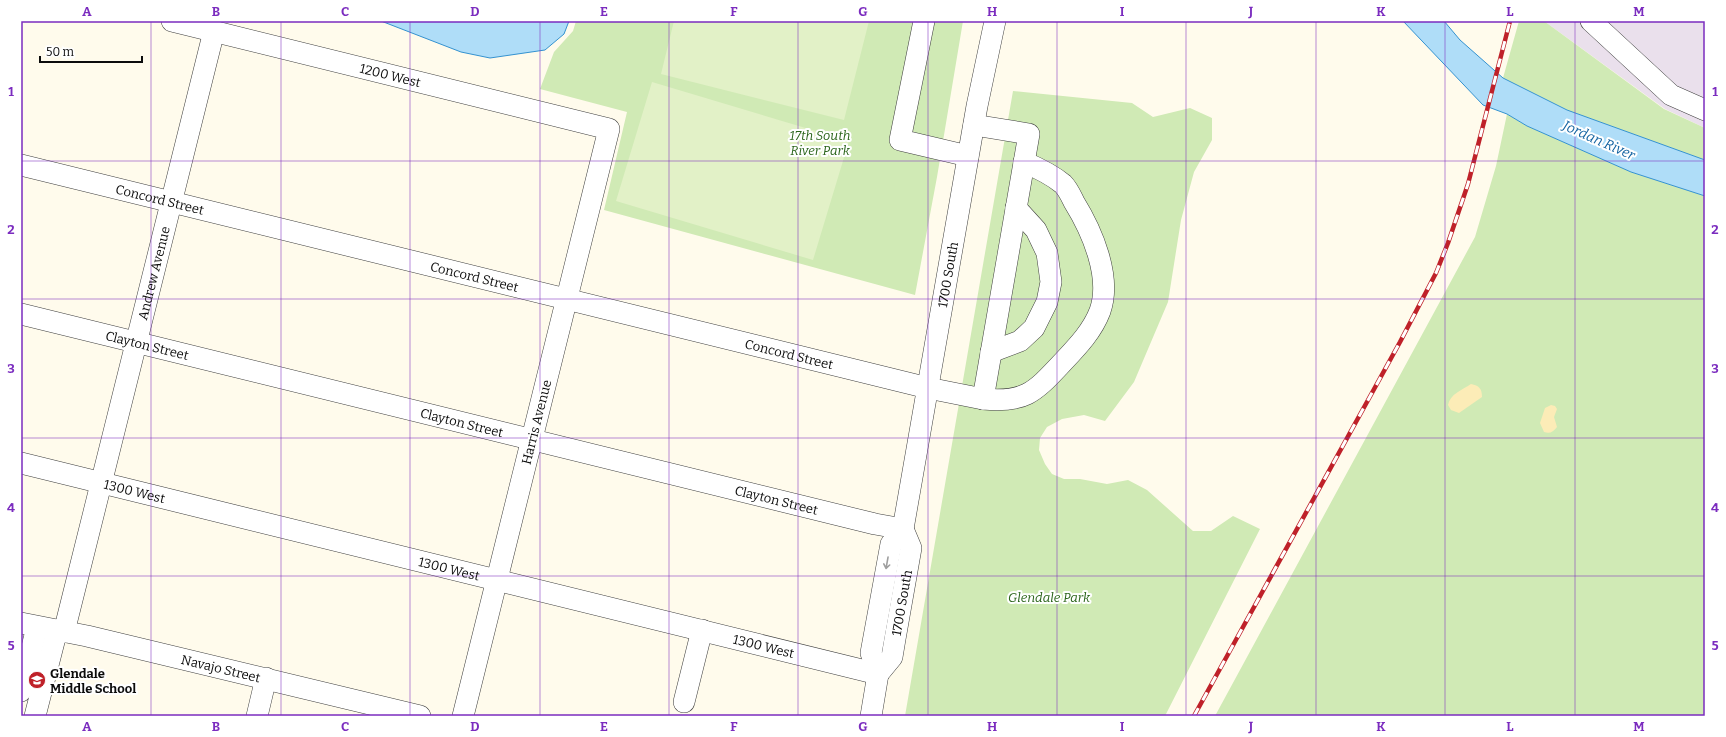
<svg xmlns="http://www.w3.org/2000/svg" width="1726" height="737" font-family="Bitter,serif">
<rect width="100%" height="100%" fill="#fffbec"/>
<!-- industrial -->
<path fill="#eae0ec" d="M1544 21H1705V128L1665 109Z"/>
<!-- green -->
<path fill="#d0eab5" d="M576 21H963L937 177 915 295 604 210 627 112 540 89 554 52 573 31Z
M1519 21H1544L1664 109 1705 128V160L1567 110 1503 78Z
M1013 91 1132 103 1153 117 1190 108 1212 118V140L1194 172 1181 220 1168 302 1134 382 1105 421 1084 415 1062 419 1047 427 1040 438 1039 450 1045 464 1052 474 1064 479H1080L1107 484 1128 480 1147 490 1193 531H1211L1233 516 1260 529 1165 716H905Z
M1507 114 1527 126 1631 172 1705 196V716H1215L1475 237 1496 166Z"/>
<!-- sand -->
<path fill="#fcecb7" d="M1471 384C1479 386 1482 388 1482 397L1459 413 1451 410 1448 405C1450 394 1462 390 1471 384Z
M1551 405 1555 406 1557 409 1554 417 1557 427C1553 432 1550 434 1544 432L1540 423 1545 408Z"/>
<!-- pitch -->
<path fill="#e2f1c7" d="M674 21H869L844 120 661 74Z
M652 82 849 141 813 260 616 201Z"/>
<!-- water -->
<path fill="#afddf8" stroke="#3492d0" d="M381 21H569L564 34 545 50 490 58 461 52Z
M1403 21H1444L1460 40 1503 78 1567 110 1705 160V196L1631 172 1527 126 1507 114 1483 105Z"/>
<g fill="none" stroke-linecap="round" stroke-linejoin="round">
<defs>
<g id="minor">
<path id="s1" d="M172 21 609 129 463 716"/>
<path d="M924 21 900 140 968 156"/>
<path d="M1591 21 1671 95 1705 110"/>
<path id="s2" d="M21 165 928 388 983 399 1029 134 974 125"/>
<path id="s3" d="M21 314 875 524 903 529"/>
<path d="M991 352 1020 341 1034 328 1047 302 1051 282 1047 253 1036 230 1016 208"/>
<path d="M983 399C1024 403 1034 393 1061 364 1076 348 1092 332 1100 311 1112 277 1092 231 1074 202 1071 196 1068 189 1063 184 1051 174 1038 168 1024 162"/>
<path id="s4" d="M21 463 878 674"/>
<path id="s5" d="M21 623 87 636 420 716"/>
<path id="s6" d="M64 632 214 31"/>
<path id="s7" d="M878 674 892 657 895 639 911 548 903 529"/>
<path d="M21 691 37 627"/>
<path d="M684 702 702 630"/>
<path d="M35 716 57 630"/>
<path d="M257 716 266 678"/>
<path id="s8" d="M871 716 878 674 871 653 891 544 903 529 977 106 995 21"/>
</g>
</defs>
<!-- minor casing -->
<use href="#minor" stroke="#3f3f3f" stroke-width="22"/>
<!-- minor -->
<use href="#minor" stroke="#fff" stroke-width="21"/>
<defs>
<path id="rail" d="M1194 716 1400 342 1436 273 1448 243 1468 184 1510 21"/>
</defs>
<!-- rail casing -->
<use href="#rail" stroke="#bf2129" stroke-width="4.5"/>
<!-- rail -->
<use href="#rail" stroke="#fff" stroke-width="3" stroke-dasharray="9" stroke-linecap="butt"/>
</g>
<!-- one-way arrows -->
<defs><path id="oneway-shaft" d="M-6 0H5M1.5-3L5.5 0L1.5 3" fill="none" stroke-width="1.6" stroke-linecap="round" stroke-linejoin="round"/></defs>
<use stroke="#9e9e9e" href="#oneway-shaft" transform="translate(887 563) rotate(100)"/>
<!-- grid -->
<path fill="none" stroke="#7b2cbf" stroke-width="1" stroke-opacity="0.55" d="M151 21V716M281 21V716M410 21V716M540 21V716M669 21V716M798 21V716M928 21V716M1057 21V716M1186 21V716M1316 21V716M1445 21V716M1575 21V716M21 161H1705M21 299H1705M21 438H1705M21 576H1705"/>
<!-- icons -->
<defs>
<symbol id="school-disc" viewBox="-11 -11 22 22"><circle r="9.5" fill="#bf2129" stroke="#fff"/><path d="M0-5L7-2L0 1L-7-2ZM-4 1L0 2.5L4 1V4Q0 6-4 4Z" fill="#fff"/></symbol>
</defs>
<g fill-rule="evenodd">
<use href="#school-disc" x="27" y="670" width="20" height="20"/>
</g>
<g text-anchor="middle" stroke-width="4" stroke-linejoin="round" paint-order="stroke">
<!-- street labels -->
<g font-size="13" fill="#0c0c0c" stroke="#fff">
<text dy="5" stroke="none"><textPath href="#s1" startOffset="225">1200 West</textPath></text>
<text dy="5" stroke="none"><textPath href="#s2" startOffset="143">Concord Street</textPath></text>
<text dy="5" stroke="none"><textPath href="#s6" startOffset="370">Andrew Avenue</textPath></text>
<text dy="5" stroke="none"><textPath href="#s8" startOffset="453">1700 South</textPath></text>
<text dy="5" stroke="none"><textPath href="#s2" startOffset="467">Concord Street</textPath></text>
<text dy="5" stroke="none"><textPath href="#s3" startOffset="130">Clayton Street</textPath></text>
<text dy="5" stroke="none"><textPath href="#s2" startOffset="791">Concord Street</textPath></text>
<text dy="5" stroke="none"><textPath href="#s3" startOffset="454">Clayton Street</textPath></text>
<text transform="translate(536 422) rotate(-76)" y="5">Harris Avenue</text>
<text dy="5" stroke="none"><textPath href="#s4" startOffset="117">1300 West</textPath></text>
<text dy="5" stroke="none"><textPath href="#s3" startOffset="778">Clayton Street</textPath></text>
<text dy="5" stroke="none"><textPath href="#s4" startOffset="441">1300 West</textPath></text>
<text dy="5" stroke="none"><textPath href="#s7" startOffset="77">1700 South</textPath></text>
<text dy="5" stroke="none"><textPath href="#s4" startOffset="765">1300 West</textPath></text>
<text dy="5" stroke="none"><textPath href="#s5" startOffset="205">Navajo Street</textPath></text>
</g>
<!-- park labels -->
<g font-size="13" font-style="italic" fill="#2b651b" stroke="#fff">
<text x="820" y="140">17th South<tspan x="820" dy="15">River Park</tspan></text>
<text x="1049" y="602">Glendale Park</text>
</g>
<!-- poi labels -->
<g font-size="13" font-weight="bold" fill="#0c0c0c" stroke="#fff" text-anchor="start">
<text x="50" y="678">Glendale<tspan x="50" dy="15">Middle School</tspan></text>
</g>
<!-- water labels -->
<g font-size="14" font-style="italic" fill="#1363a1" stroke="#fff">
<text transform="translate(1599 140) rotate(24)" y="5">Jordan River</text>
</g>
</g>
<!-- border -->
<rect width="1726" height="737" fill="none" stroke="#ffffff" stroke-width="44"/>
<!-- scale -->
<path d="M40 56v6h102v-6" fill="none" stroke="#0c0c0c" stroke-width="2"/>
<text x="46" y="56" font-size="12" fill="#0c0c0c" stroke="#ffffff" stroke-width="3" paint-order="stroke">50 m</text>
<rect x="22" y="22" width="1682" height="693" fill="none" stroke="#7b2cbf" stroke-width="1.5"/>
<g font-size="13" text-anchor="middle" font-weight="bold" fill="#7b2cbf">
<text x="87" y="16">A</text>
<text x="216" y="16">B</text>
<text x="345" y="16">C</text>
<text x="475" y="16">D</text>
<text x="604" y="16">E</text>
<text x="734" y="16">F</text>
<text x="863" y="16">G</text>
<text x="992" y="16">H</text>
<text x="1122" y="16">I</text>
<text x="1251" y="16">J</text>
<text x="1381" y="16">K</text>
<text x="1510" y="16">L</text>
<text x="1639" y="16">M</text>
<text x="11" y="96">1</text>
<text x="1715" y="96">1</text>
<text x="11" y="234">2</text>
<text x="1715" y="234">2</text>
<text x="11" y="373">3</text>
<text x="1715" y="373">3</text>
<text x="11" y="512">4</text>
<text x="1715" y="512">4</text>
<text x="11" y="650">5</text>
<text x="1715" y="650">5</text>
<text x="87" y="731">A</text>
<text x="216" y="731">B</text>
<text x="345" y="731">C</text>
<text x="475" y="731">D</text>
<text x="604" y="731">E</text>
<text x="734" y="731">F</text>
<text x="863" y="731">G</text>
<text x="992" y="731">H</text>
<text x="1122" y="731">I</text>
<text x="1251" y="731">J</text>
<text x="1381" y="731">K</text>
<text x="1510" y="731">L</text>
<text x="1639" y="731">M</text>
</g>
</svg>
